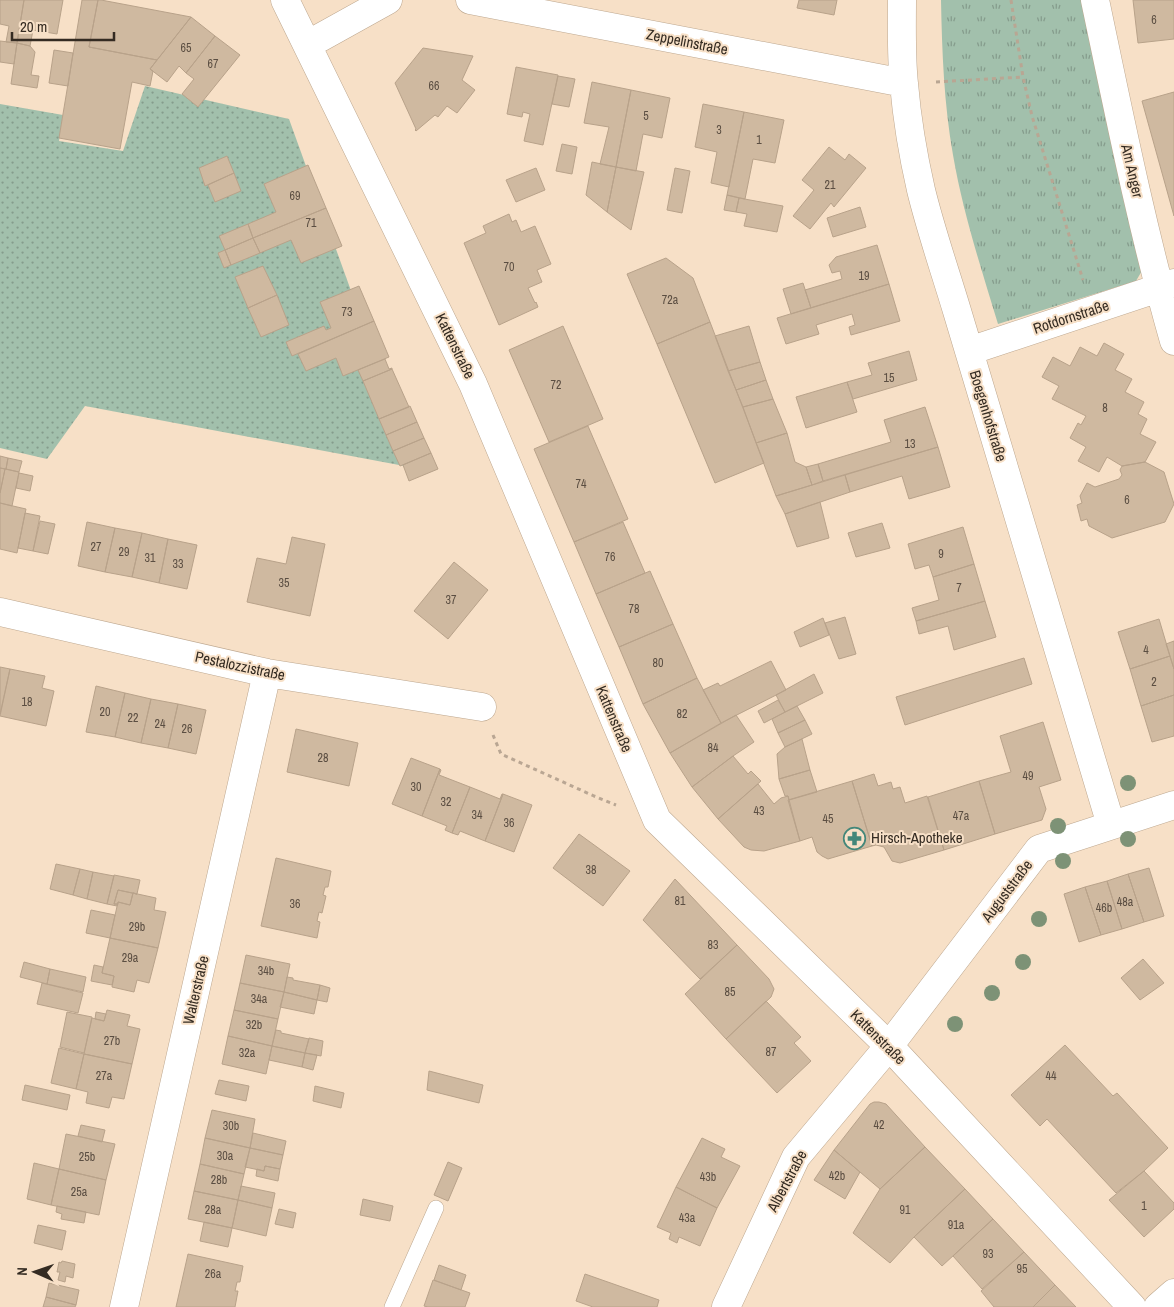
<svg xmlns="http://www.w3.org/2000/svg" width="1174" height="1307" font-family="'Archivo Narrow',sans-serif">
<defs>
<pattern id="grass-tufts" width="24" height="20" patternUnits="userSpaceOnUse" patternTransform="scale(1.25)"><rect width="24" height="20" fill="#a2c0ac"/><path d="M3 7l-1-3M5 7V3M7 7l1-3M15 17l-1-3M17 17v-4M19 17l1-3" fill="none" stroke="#859c8c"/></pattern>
<pattern id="garden-dots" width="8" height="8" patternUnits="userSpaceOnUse" patternTransform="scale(1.25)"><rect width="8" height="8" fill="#a2c0ac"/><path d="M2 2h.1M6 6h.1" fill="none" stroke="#859c8c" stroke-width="1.8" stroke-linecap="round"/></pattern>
</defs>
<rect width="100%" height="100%" fill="#f7e0c7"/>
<!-- grass -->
<path fill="url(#grass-tufts)" d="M941 0H1084L1147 262 1136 281 998 324C981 268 963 213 953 155 944 104 942 52 941 0Z"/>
<!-- garden -->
<path fill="url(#garden-dots)" d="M145 86 289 119 415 468 85 406 47 459 0 448V104L63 115 59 141 123 151Z"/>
<!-- building -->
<path fill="#cfb9a0" stroke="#b8a28a" d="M0 0H24L17 43 6 42 9 26 0 24Z
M24 0H63L57 34 33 30 30 46 17 43Z
M82 0H98L89 47 157 60 150 69 153 71 150 86 132 82 120 149 59 138Z
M98 0H101L191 17 157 60 89 47Z
M799 0H837L834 15 797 8Z
M1133 0H1174V39L1138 43Z
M191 17 215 36 186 73 179 66 167 82 150 69Z
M215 36 240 55 198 107 182 94 194 79 186 73Z
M0 41 17 43 14 64 0 62Z
M17 43 30 46 35 52 31 75 39 76 37 88 11 84Z
M423 48 473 56 462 80 475 90 457 113 447 106 438 117 435 115 416 131 415 130 416 129 395 83Z
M54 50 73 53 68 86 49 83Z
M516 67 558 75 543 145 524 141 530 114 523 112 522 117 507 114Z
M558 76 575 79 569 107 552 104Z
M592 82 631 90 616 167 600 164 609 127 584 123Z
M631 90 670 98 662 138 643 134 636 171 616 167Z
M1174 92V216L1142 101Z
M703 104 744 112 729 187 711 183 717 152 695 147Z
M744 112 784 120 775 163 753 159 745 199 727 195Z
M562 144 577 147 572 174 556 171Z
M829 147 845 160 849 154 866 168 834 207 831 203 810 229 793 216 814 190 802 180Z
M227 156 234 173 205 186 199 168Z
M592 162 616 167 607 212 586 195Z
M308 165 326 208 253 238 248 224 276 212 264 184Z
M616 167 644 172 631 230 607 212Z
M536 168 545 190 516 202 506 180Z
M675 168 690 171 682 213 667 210Z
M234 173 241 191 215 202 208 185Z
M727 195 739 198 736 212 724 210Z
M739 198 783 206 777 232 744 226 747 214 736 212Z
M860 207 866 227 833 237 827 218Z
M326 208 342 246 301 263 291 240 260 253 253 238Z
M509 214 512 222 516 220 521 232 535 226 551 264 537 270 542 282 528 288 535 303 536 302 538 307 499 325 464 243 486 233 483 226Z
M248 224 253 238 225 250 219 236Z
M253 238 260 253 231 265 225 250Z
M877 245 889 284 811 308 805 290 842 279 840 271 832 273 829 265 836 257Z
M225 250 231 265 224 268 218 253Z
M666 258 693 278 710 322 657 344 627 274Z
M263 266 277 295 248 308 235 277Z
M803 283 811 308 791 314 783 289Z
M889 284 900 321 851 335 849 327 855 325 852 314 816 325 819 334 786 344 777 318Z
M359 286 374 321 292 356 286 342 324 326 326 330 331 328 320 302Z
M277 295 289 325 261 337 248 308Z
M374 321 389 357 343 376 336 358 306 371 298 354Z
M710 322 764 463 715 483 657 344Z
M563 326 603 419 549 442 509 350Z
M749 326 760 362 728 371 715 336Z
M1104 343 1124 354 1115 370 1132 379 1125 392 1144 402 1138 414 1147 419 1140 434 1156 442 1145 462 1122 466 1107 457 1099 472 1078 461 1086 447 1070 438 1078 423 1081 425 1086 416 1052 399 1059 386 1042 377 1053 357 1070 366 1080 347 1097 356Z
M909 351 917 380 853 399 847 382 872 375 868 363Z
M385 359 389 369 392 368V369L363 381 358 370Z
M760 362 766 380 736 390 728 371Z
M392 369 409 407 379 419 363 381Z
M766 380 773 399 743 407 736 390Z
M847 382 857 412 806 428 796 397Z
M773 399 787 433 756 443 743 407Z
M410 406 417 422 386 435 379 419Z
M925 407 938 447 823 481 818 464 891 442 884 420Z
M417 422 424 438 393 451 386 435Z
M588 426 628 519 574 542 534 449Z
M787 433 795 462 806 467 812 485 776 496 756 443Z
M424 438 431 453 400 466 393 451Z
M938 447 950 487 909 499 902 476 850 492 845 475Z
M431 453 438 469 409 481 403 465Z
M0 456 8 458 6 469 0 468Z
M8 458 22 461 19 472 6 469Z
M1145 462 1164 472 1174 504 1165 522 1112 538 1089 526 1087 519 1081 521 1077 505 1082 503 1080 496 1087 483 1095 487 1119 479 1122 475 1120 470 1122 466Z
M818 464 823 481 812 485 806 467Z
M0 468 5 469 0 493Z
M5 469 19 472 12 506 0 503V493Z
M19 473 33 476 30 491 16 488Z
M845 475 850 492 785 514 776 496Z
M820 502 829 538 797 547 785 514Z
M0 503 26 509 17 553 0 549Z
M25 513 40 516 33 551 18 548Z
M40 521 55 524 48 554 33 551Z
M87 522 115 528 105 572 78 566Z
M623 522 645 573 596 594 574 542Z
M882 523 890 548 856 557 848 533Z
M963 527 974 564 933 577 929 565 915 569 908 544Z
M115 528 142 533 132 577 105 572Z
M142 533 168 539 159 583 132 577Z
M292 537 325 544 310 616 247 602 257 558 286 564Z
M168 539 197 545 187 589 159 583Z
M454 562 488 590 448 639 414 611Z
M974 564 985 601 916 621 912 608 939 600 933 577Z
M650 571 673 624 619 647 596 594Z
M985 601 996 637 954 650 948 626 919 634 916 621Z
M845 617 856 654 839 659 825 623Z
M823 618 829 635 800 647 794 632Z
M1159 619 1170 656 1130 669 1118 632Z
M673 624 697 678 643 704 619 647Z
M1174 641V669L1166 644Z
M1170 656 1174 669V695L1141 706 1130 669Z
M1024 658 1032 684 905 725 896 697Z
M771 661 786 690 721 723 703 690 718 683 720 686Z
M0 667 10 669 0 714Z
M10 669 45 676 42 688 54 691 46 726 0 716Z
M814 674 823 693 785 712 776 695Z
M697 678 721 723 670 753 643 704Z
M96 686 125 693 115 737 86 732Z
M125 693 151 699 141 743 115 737Z
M1174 695V736L1152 742 1141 706Z
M151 699 178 704 168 748 141 743Z
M778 700 785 712 764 723 758 711Z
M178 704 206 710 196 754 168 748Z
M797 706 805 720 778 733 772 719Z
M736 715 754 742 733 756 692 787 670 753Z
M805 720 812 734 785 747 778 733Z
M1043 722 1061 780 1039 787 1046 809 1042 820 995 834 979 781 1011 772 1000 736Z
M296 729 358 743 349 786 287 772Z
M802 739 810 770 779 779 777 754 785 747Z
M733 756 748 774 751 771 761 781 718 819 692 787Z
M411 758 440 769 422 816 392 804Z
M440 769 441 770 439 775 470 787 452 833 445 830 447 826 422 816Z
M810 770 817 792 789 800 788 796H785L779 779Z
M874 774 878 786 891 782 893 789 900 787 905 803 927 796 944 850 900 863 892 861 884 847 876 845 872 846 852 781Z
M852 781 872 846 828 859 822 856 817 852 812 837 800 841 788 800Z
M979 781 995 834 944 850 928 797Z
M758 784 774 804 781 798 788 796 800 841 764 851 751 850 744 847 718 819Z
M470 787 500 799 502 794H503L485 841 460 831 458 835 452 833Z
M503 794 532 805 514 852 485 841Z
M579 834 630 871 603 906 553 868Z
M276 858 331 871 328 887H325L323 895 326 896 322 913 319 912 317 921 320 922 317 938 261 926Z
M56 864 80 869 73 895 50 889Z
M1149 868 1164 916 1144 922 1128 874Z
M80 869 93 872 87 899 73 895Z
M93 872 114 876 107 904 87 899Z
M1128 874 1144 922 1122 929 1107 881Z
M114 875 140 880 137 894 118 890 114 904H118L117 906 107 904Z
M675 879 737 945 700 979 643 920Z
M1107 881 1122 929 1101 935 1085 887Z
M1085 887 1101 935 1079 942 1064 894Z
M118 890 137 894 133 893 130 905 118 902V904H114Z
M133 893 156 898 154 910 166 912 158 948 110 938 118 902 130 905Z
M91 910 115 915 110 938 86 933Z
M110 938 158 948 149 983 137 980 134 992 112 987 114 976 102 973Z
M737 945 769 979 774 989 771 997 726 1039 685 994Z
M246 955 290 964 284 992 240 983Z
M1143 959 1164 983 1140 1000 1121 978Z
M24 962 50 969 47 984 20 977Z
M94 965 103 967 102 973 114 976 112 985 91 981Z
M50 969 86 977 83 992 47 984Z
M287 977 293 978V980L320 985 317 1000 284 992Z
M42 983 83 993 78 1013 37 1004Z
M240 983 284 992 278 1019 234 1010Z
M320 985 330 988 327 1002 317 1000Z
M284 992 317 1000 314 1014 280 1007Z
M766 1001 801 1037 794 1043 811 1061 777 1093 726 1039Z
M107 1010 130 1015 127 1026 140 1029 132 1064 84 1054 92 1018 104 1021Z
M234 1010 278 1019 272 1046 228 1036Z
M67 1012 92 1017 84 1053 60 1047Z
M96 1012 106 1014 104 1021 95 1019Z
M276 1030 281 1031V1033L309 1039 305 1053 272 1046Z
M228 1036 272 1046 266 1074 222 1064Z
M309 1038 323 1041 321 1056 305 1053Z
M1065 1045 1113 1096 1117 1093 1168 1148 1144 1171 1116 1193 1047 1119 1040 1126 1011 1095Z
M272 1046 305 1053 302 1067 269 1060Z
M59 1048 84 1054 76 1089 51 1083Z
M305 1053 317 1055 313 1070 302 1067Z
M84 1054 132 1064 124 1099 112 1097 109 1108 86 1103 88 1092 76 1089Z
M429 1071 483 1085 479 1103 427 1090Z
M219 1080 249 1086 246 1101 215 1094Z
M25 1085 70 1095 67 1110 22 1100Z
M315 1086 344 1093 341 1108 313 1101Z
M874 1102H879L886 1104 925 1147 880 1189 834 1150 870 1104Z
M212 1110 255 1119 250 1148 205 1138Z
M81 1125 105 1130 102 1142 78 1136Z
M253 1133 286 1141 283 1155 250 1148Z
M66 1134 115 1144 106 1180 59 1169Z
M205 1138 250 1148 244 1174 200 1164Z
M702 1138 725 1149 721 1157 740 1166 717 1208 676 1187Z
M925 1147 965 1189 914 1237 890 1263 853 1233 880 1189Z
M250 1148 283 1155 280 1169 265 1166 264 1171 245 1167Z
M834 1150 860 1172 845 1199 814 1180Z
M448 1162 462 1168 448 1201 434 1195Z
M34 1163 59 1169 51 1205 27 1199Z
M200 1164 244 1174 238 1200 194 1191Z
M265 1166 280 1169 278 1181 256 1176 257 1169 264 1171Z
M59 1169 106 1180 99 1215 51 1205Z
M1144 1171 1174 1203V1209L1144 1237 1109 1200Z
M241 1186 275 1193 272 1208 238 1200Z
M676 1187 717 1208 700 1246 679 1237 677 1243 669 1239 671 1233 657 1227Z
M965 1189 993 1219 942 1266 914 1237Z
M194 1191 238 1200 232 1228 188 1219Z
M363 1199 393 1206 390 1221 360 1215Z
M238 1200 272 1208 266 1236 232 1228Z
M57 1206 86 1212 84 1223 61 1219 62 1214 56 1212Z
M279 1209 296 1213 293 1228 275 1224Z
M993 1219 1024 1252 982 1289 953 1256Z
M204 1222 232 1228 228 1247 200 1241Z
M38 1225 66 1231 62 1250 34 1243Z
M1024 1252 1055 1285 1033 1307H994L981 1291Z
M188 1254 243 1266 240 1282H237L235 1291H238L235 1307H176Z
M62 1261 75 1264 73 1278 66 1276 65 1282 58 1280 60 1272H57L59 1262 61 1263Z
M439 1265 466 1275 461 1290 434 1280Z
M585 1274 659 1300 657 1307H593L576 1301Z
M433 1280 470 1293 465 1307H428L424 1306Z
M49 1283 79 1290 76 1305 46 1297Z
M1055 1285 1076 1307H1033Z
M46 1297 76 1305 75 1307H43Z"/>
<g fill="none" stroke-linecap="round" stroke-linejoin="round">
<defs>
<path id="lane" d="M392 1307 436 1208"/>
<path id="street" d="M285 0 473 384 657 820 889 1046 1132 1307
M470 0 904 83
M902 0C902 28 901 56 904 84 907 119 913 155 921 190 931 231 945 271 957 311L1111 825
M1095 0C1119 114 1142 229 1174 341
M307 45 388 0
M969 351 1174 283
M0 612 267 673 482 707
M124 1307 267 673
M726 1307 796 1157 889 1046 1039 849 1174 805
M1158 1307 1174 1293"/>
</defs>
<!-- lane casing -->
<use href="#lane" stroke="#bda78f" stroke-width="16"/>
<!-- street casing -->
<use href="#street" stroke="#bda78f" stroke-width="29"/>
<!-- path -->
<path stroke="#b9a693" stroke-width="3" stroke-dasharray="4 4" stroke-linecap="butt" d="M1011 0 1023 77 1032 116 1083 280
M936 82 1023 77
M493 735 501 754 594 796 616 805"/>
<!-- lane -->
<use href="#lane" stroke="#fff" stroke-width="15"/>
<!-- street -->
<use href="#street" stroke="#fff" stroke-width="28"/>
</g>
<!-- trees -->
<g fill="#7d9276">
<circle cx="1128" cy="783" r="8"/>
<circle cx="1058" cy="826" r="8"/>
<circle cx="1128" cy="839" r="8"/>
<circle cx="1063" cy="861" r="8"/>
<circle cx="1039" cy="919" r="8"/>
<circle cx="1023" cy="962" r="8"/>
<circle cx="992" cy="993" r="8"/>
<circle cx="955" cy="1024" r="8"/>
</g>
<!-- icons -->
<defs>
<symbol id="pharmacy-ring" viewBox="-11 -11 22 22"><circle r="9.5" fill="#f7e0c7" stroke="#43877a" stroke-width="1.5"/><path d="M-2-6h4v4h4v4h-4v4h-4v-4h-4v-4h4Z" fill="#43877a"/></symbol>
</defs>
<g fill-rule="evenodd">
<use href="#pharmacy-ring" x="842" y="826" width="25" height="25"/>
</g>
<g text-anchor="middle" stroke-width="4" stroke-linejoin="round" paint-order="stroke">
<!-- number labels -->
<g font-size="12" fill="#5b4e42">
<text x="1154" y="24">6</text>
<text x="186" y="52">65</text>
<text x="213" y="68">67</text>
<text x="434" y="90">66</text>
<text x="646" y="120">5</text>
<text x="719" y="134">3</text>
<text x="759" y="144">1</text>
<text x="830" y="189">21</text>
<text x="295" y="200">69</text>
<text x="311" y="227">71</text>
<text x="509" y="271">70</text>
<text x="864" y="280">19</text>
<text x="670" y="304">72a</text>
<text x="347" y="316">73</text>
<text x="889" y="382">15</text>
<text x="556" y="389">72</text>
<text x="1105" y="412">8</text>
<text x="910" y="448">13</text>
<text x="581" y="488">74</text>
<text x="1127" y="504">6</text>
<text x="96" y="551">27</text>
<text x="124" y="556">29</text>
<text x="941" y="558">9</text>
<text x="610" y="561">76</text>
<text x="150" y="562">31</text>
<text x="178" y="568">33</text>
<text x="284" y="587">35</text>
<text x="959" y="592">7</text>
<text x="451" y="604">37</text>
<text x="634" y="613">78</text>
<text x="1146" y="654">4</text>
<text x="658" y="667">80</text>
<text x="1154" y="686">2</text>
<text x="27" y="706">18</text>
<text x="105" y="716">20</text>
<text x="682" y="718">82</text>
<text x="133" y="722">22</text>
<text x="160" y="728">24</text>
<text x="187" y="733">26</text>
<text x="713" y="752">84</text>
<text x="323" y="762">28</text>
<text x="1028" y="780">49</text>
<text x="416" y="791">30</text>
<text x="446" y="806">32</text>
<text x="759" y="815">43</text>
<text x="477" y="819">34</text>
<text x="961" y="820">47a</text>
<text x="828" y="823">45</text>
<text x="509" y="827">36</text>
<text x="591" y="874">38</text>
<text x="680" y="905">81</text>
<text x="1125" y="906">48a</text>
<text x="295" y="908">36</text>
<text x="1104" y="912">46b</text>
<text x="137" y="931">29b</text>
<text x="713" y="949">83</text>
<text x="130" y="962">29a</text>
<text x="266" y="975">34b</text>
<text x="730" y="996">85</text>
<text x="259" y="1003">34a</text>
<text x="254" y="1029">32b</text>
<text x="112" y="1045">27b</text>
<text x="771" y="1056">87</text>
<text x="247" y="1057">32a</text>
<text x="104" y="1080">27a</text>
<text x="1051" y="1080">44</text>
<text x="879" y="1129">42</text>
<text x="231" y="1130">30b</text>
<text x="225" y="1160">30a</text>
<text x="87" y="1161">25b</text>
<text x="837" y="1180">42b</text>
<text x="708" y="1181">43b</text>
<text x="219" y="1184">28b</text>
<text x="79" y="1196">25a</text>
<text x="1144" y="1210">1</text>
<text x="213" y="1214">28a</text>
<text x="905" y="1214">91</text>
<text x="687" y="1222">43a</text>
<text x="956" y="1229">91a</text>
<text x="988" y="1258">93</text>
<text x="1022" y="1273">95</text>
<text x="213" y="1278">26a</text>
</g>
<!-- street labels -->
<g font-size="15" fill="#342b22" stroke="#f7e0c7">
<text transform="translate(687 42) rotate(11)" y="5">Zeppelinstraße</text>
<text transform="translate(1132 171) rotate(77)" y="5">Am Anger</text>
<text transform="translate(1071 317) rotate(-18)" y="5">Rotdornstraße</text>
<text transform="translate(455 346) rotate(64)" y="5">Kattenstraße</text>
<text transform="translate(988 416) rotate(73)" y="5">Boegenhofstraße</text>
<text transform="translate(240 666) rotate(12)" y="5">Pestalozzistraße</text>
<text transform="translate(614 719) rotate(67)" y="5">Kattenstraße</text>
<text transform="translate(1007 891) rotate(-53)" y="5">Auguststraße</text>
<text transform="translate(196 990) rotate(-77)" y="5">Walterstraße</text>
<text transform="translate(878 1037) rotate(45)" y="5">Kattenstraße</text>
<text transform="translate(787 1181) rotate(-62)" y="5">Albertstraße</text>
</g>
<!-- poi labels -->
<g font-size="15" fill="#342b22" stroke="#f7e0c7" text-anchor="start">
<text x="871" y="843">Hirsch-Apotheke</text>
</g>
</g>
<!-- north arrow -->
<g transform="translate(35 1272) rotate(272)" stroke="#f7e0c7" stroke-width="4" paint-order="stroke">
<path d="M0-4L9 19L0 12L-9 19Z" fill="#342b22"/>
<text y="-8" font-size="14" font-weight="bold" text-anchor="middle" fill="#342b22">N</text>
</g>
<!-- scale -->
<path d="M12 32v8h102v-8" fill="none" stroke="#342b22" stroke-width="2.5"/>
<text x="20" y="32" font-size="15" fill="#342b22" stroke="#f7e0c7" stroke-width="4" paint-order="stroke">20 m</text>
</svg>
